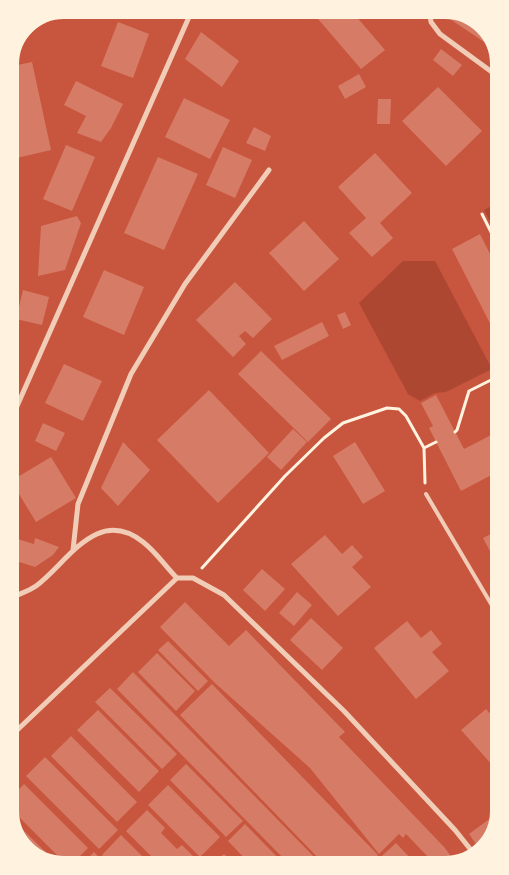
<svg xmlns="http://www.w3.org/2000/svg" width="509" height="875" font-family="Quicksand,sans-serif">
<rect width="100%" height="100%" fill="#c8553d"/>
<!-- green -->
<path fill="#ae4732" d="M497 203V235L484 210Z
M403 261H435L492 369 446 392 435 393 420 401 408 394 359 303Z"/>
<!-- building -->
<path fill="#d67c66" d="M320 8H349L385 50 361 69 313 13Z
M456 10 477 17 496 39V50L450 19Z
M118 22 149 34 133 78 101 66Z
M201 32 239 61 222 87 185 59Z
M441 49 462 65 453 76 433 60Z
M32 62 51 150 8 160V67Z
M359 74 366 87 345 99 338 86Z
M76 81 123 104 111 128 101 142 77 133 86 116 64 105Z
M438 87 482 131 446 166 402 121Z
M184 98 230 120 210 159 165 137Z
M378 99H391L390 124H377Z
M254 127 271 136 265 151 246 143Z
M66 145 95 157 72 211 43 199Z
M223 147 252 160 235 198 206 185Z
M375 153 412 193 380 223 393 238 372 257 349 233 366 218 338 187Z
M158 157 198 174 164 250 124 233Z
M77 216 81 223 65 270 38 276 41 226Z
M304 221 339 259 304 291 269 253Z
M480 234 497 268 498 339 452 249Z
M15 238 18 251 9 253V239Z
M104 270 144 287 124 335 83 317Z
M235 282 272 319 253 338 245 331 239 336 246 344 233 357 196 320Z
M23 290 49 297 42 325 16 319Z
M345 312 351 325 343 329 337 315Z
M322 322 329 336 282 360 274 346Z
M261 351 331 419 308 442 238 374Z
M64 364 102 381 83 421 45 403Z
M209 390 269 453 218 503 157 440Z
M436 395 464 449 499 431V471L461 491 429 428 433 426 421 403Z
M43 423 65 433 56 451 35 441Z
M293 429 307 442 281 470 267 457Z
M123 442 150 470 118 506 101 488Z
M355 442 385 491 363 504 333 456Z
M51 457 76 498 36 522 11 481Z
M499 530 500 570 483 538Z
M325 535 342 554 352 545 363 557 352 567 371 587 338 616 291 564Z
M11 537 34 544 35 538 59 547 53 555 35 567 13 560Z
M262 569 285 589 265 611 243 590Z
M297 592 312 605 294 626 279 613Z
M185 602 229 646 246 630 345 732 339 737 445 848 455 862H433L406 834 403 838 399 834 379 854 310 768 216 684 160 627Z
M311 618 343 648 322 670 290 640Z
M407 621 421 638 431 630 442 644 432 652 449 671 416 699 374 648Z
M12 630 17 645 12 646Z
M168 641 208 681 198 691 158 650Z
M157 653 195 691 176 711 138 672Z
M133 672 321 864H289L117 689Z
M212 684 378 855 370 863 324 864 180 715Z
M110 688 177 754 162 769 95 702Z
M486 709 501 726V775L461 730Z
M98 710 159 771 139 792 77 730Z
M71 736 137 802 117 822 51 756Z
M45 757 118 830 99 849 26 776Z
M186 764 243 821 226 837 170 780Z
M24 784 88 848 69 867 13 811V795Z
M168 785 220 837 200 857 148 805Z
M147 810 165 828 161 833 177 849 182 845 196 859 190 866H161L126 831Z
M499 812 500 815 495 834 478 847 469 834Z
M13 820 61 867 33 858 13 836Z
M245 824 284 864 251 865 228 841Z
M121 835 152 866 113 867 102 855Z
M396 843 415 863H374Z
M94 852 108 867H79Z
M224 854 236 865H203L210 859 214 863Z"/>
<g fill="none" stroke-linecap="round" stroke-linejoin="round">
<!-- path -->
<path stroke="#fff3e0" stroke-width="3" d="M482 214 497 244
M455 432 457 430 469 391 495 378
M424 448 425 483
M202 568 285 476 324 438 343 423 387 408 399 409 406 416 424 448 436 442"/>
<!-- service -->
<path stroke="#f1ccb7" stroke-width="4" d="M426 494 500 619"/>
<!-- minor -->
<path stroke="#f1ccb7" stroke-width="5" d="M429 8 431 22 440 34 496 75
M10 422 193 8
M73 550 78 504 131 374 185 284 269 170
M177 578H193L224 595 344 711 455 830 471 850 473 859
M11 598C19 594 29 591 36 586 68 562 97 506 143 542 156 552 166 567 177 578L12 735"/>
</g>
<!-- crop -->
<path d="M0 0H509V875H0ZM64 16H445A48 48 0 0 1 493 64V811A48 48 0 0 1 445 859H64A48 48 0 0 1 16 811V64A48 48 0 0 1 64 16Z" fill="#fff3e0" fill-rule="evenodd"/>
<path fill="none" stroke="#fff3e0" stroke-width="6" d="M64 16H445A48 48 0 0 1 493 64V811A48 48 0 0 1 445 859H64A48 48 0 0 1 16 811V64A48 48 0 0 1 64 16Z"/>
</svg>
